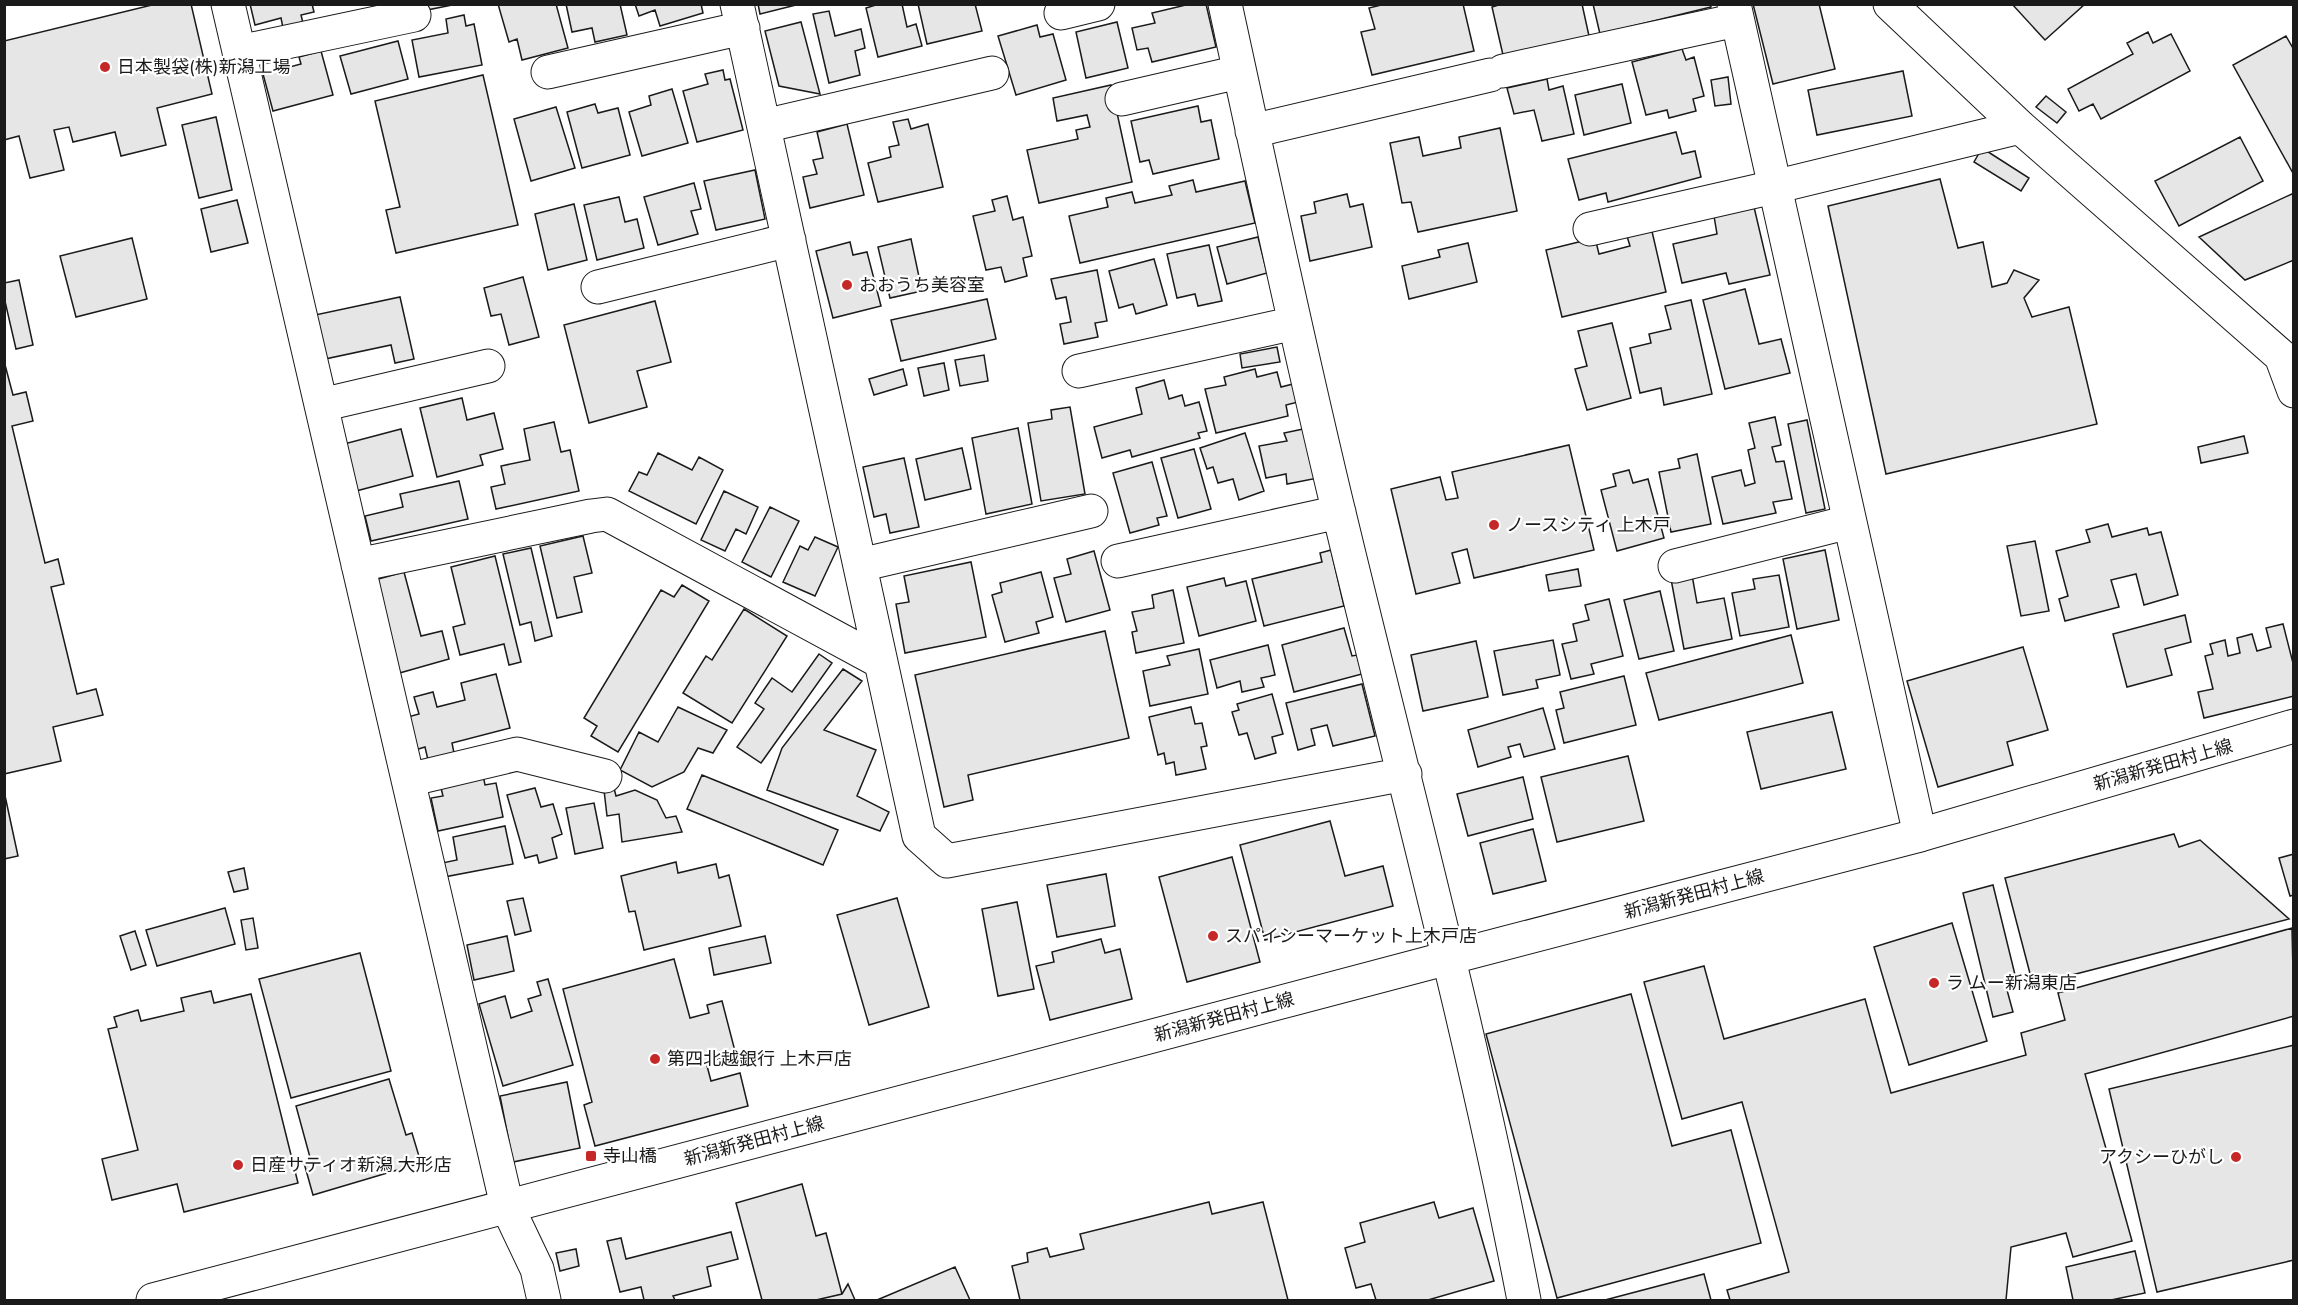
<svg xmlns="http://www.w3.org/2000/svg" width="2298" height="1305" font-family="'Nunito Sans','Noto Sans JP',sans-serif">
<rect width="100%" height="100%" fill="#fff"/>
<!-- building -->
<path fill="#e6e6e6" stroke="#1a1a1a" stroke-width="1.5" d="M156 4H191L212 94 157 108 166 145 121 156 115 132 73 142 69 127 54 130 64 170 30 178 19 136 4 140V41Z
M250 4H312L314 12 301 15 303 23 283 28 281 18 255 25Z
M421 4H457L422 11Z
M498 4H556L568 48 522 60 517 39 509 42Z
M566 4H620L627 35 595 42 592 28 572 32Z
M635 4H701L703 13 660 26 655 10 639 16Z
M758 4H800L760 14Z
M879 4H902L907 27 916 24 922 46 878 57 866 8Z
M918 4H975L982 31 927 44Z
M1190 4H1206L1216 47 1152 62 1148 48 1137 50 1132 28 1155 23 1152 13Z
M1385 4H1463L1474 51 1372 75 1361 32 1375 29 1369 8Z
M1502 4H1582L1589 36 1503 55 1492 7Z
M1593 4H1710L1711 7 1600 34Z
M1753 4H1819L1835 69 1773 84Z
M2012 4H2085L2045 40Z
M829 11 835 36 861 29 865 48 855 51 860 75 829 83 813 14Z
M464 15 466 26 474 24 482 65 419 77 412 40 448 33 446 19Z
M801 22 820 94 779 86 765 31Z
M1117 22 1128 68 1086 78 1076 32Z
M1037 25 1040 37 1053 34 1066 80 1016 95 998 36Z
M2148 32 2153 43 2171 34 2190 71 2101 119 2093 104 2079 111 2068 89 2133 54 2127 43Z
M2286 36 2294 50V175L2233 65Z
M398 41 408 79 351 94 340 56Z
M1682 49 1686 60 1694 57 1704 96 1693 99 1696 111 1669 118 1667 110 1646 115 1632 62Z
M321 51 333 95 273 111 263 74 301 64 299 57Z
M723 70 725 80 730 79 743 130 697 142 683 91 708 84 705 74Z
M1903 71 1912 116 1817 135 1808 90Z
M483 75 518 225 396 253 386 210 400 207 375 101Z
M1728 77 1731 104 1715 106 1711 80Z
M1547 79 1549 90 1563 86 1574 134 1542 141 1534 110 1514 114 1507 88Z
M1622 84 1631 123 1584 135 1575 95Z
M1111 85 1132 182 1039 203 1027 150 1078 139 1076 130 1090 127 1087 115 1057 121 1053 98Z
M672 89 688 143 642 156 629 112 651 105 649 96Z
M2046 96 2066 112 2057 123 2036 107Z
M595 104 598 113 618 108 630 155 582 168 567 112Z
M1198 106 1201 122 1211 120 1219 159 1153 174 1149 160 1140 162 1131 121Z
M556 107 575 168 531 181 514 119Z
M216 117 232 190 199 198 182 125Z
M908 119 911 129 928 124 943 187 878 202 868 163 891 157 889 147 899 145 893 122Z
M847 124 864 195 810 208 803 177 817 174 813 160 823 158 817 132Z
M1500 128 1517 211 1418 232 1411 202 1402 203 1390 143 1419 137 1423 156 1461 148 1459 137Z
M1676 132 1682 154 1695 151 1701 177 1608 202 1606 193 1579 200 1568 159Z
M2240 137 2263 181 2179 226 2155 181Z
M1982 148 2029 178 2021 191 1974 162Z
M755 170 765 219 716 230 704 181Z
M1940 179 1958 248 1983 242 1992 287 2007 283 2014 270 2039 280 2024 298 2032 317 2069 307 2097 424 1886 474 1828 206Z
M1193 180 1196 192 1245 181 1255 223 1080 263 1069 216 1108 207 1106 198 1132 192 1135 203 1172 195 1169 186Z
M694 183 701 209 691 211 698 234 658 245 644 197Z
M2294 193V260L2245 280 2199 237Z
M1347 194 1350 207 1363 204 1372 247 1310 261 1301 216 1316 213 1314 202Z
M1007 196 1013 220 1023 217 1032 256 1023 258 1027 276 1005 282 1001 267 986 270 973 216 995 211 992 200Z
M619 197 625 222 637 219 644 248 597 260 584 205Z
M237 200 248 243 211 252 201 209Z
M574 204 587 260 548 270 535 214Z
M1754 207 1770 275 1729 284 1726 273 1682 283 1673 244 1717 234 1714 216Z
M1651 227 1666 292 1562 317 1546 250 1595 238 1599 254 1630 246 1626 233Z
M1258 237 1267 273 1227 284 1217 247Z
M132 238 147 299 76 317 60 256Z
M911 239 922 291 890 298 878 247Z
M850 242 853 255 867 252 881 306 833 318 816 251Z
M1468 243 1477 282 1409 299 1402 266 1440 257 1438 250Z
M1209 245 1222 301 1198 306 1195 294 1177 298 1167 254Z
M1154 259 1167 305 1136 314 1133 304 1119 308 1109 271Z
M1097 270 1107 321 1095 323 1098 337 1064 344 1060 324 1071 322 1066 297 1056 299 1051 279Z
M523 277 539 337 509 345 501 314 491 316 484 288Z
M19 280 33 345 16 349 4 297V283Z
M1745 289 1759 344 1781 339 1790 373 1725 389 1703 300Z
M400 297 414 359 395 363 391 345 325 359 315 315Z
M987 299 996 339 901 361 891 320Z
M1691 300 1712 394 1664 405 1661 388 1640 393 1630 348 1651 343 1649 334 1671 329 1665 306Z
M655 301 671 362 637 371 647 407 589 423 564 325Z
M1612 323 1631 398 1587 410 1575 369 1587 366 1578 331Z
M1277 347 1280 362 1242 368 1240 354Z
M984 355 988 381 960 386 955 360Z
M4 361 13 395 26 392 33 421 12 426 45 563 58 559 64 584 51 587 77 694 96 689 103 715 53 727 61 761 4 774Z
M944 363 949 390 924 396 918 368Z
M903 369 907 385 874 395 869 379Z
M1255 369 1257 377 1277 372 1281 387 1293 384 1298 402 1286 405 1288 416 1216 433 1205 389 1226 385 1224 377Z
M1164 380 1169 399 1182 395 1185 406 1199 402 1207 431 1198 433 1200 438 1132 457 1130 450 1102 458 1094 427 1142 414 1136 388Z
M462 398 467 420 494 413 503 449 480 455 483 465 437 477 420 408Z
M1070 407 1085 494 1041 501 1028 423 1052 419 1051 410Z
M1775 417 1781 445 1772 447 1776 462 1784 461 1792 499 1773 502 1776 513 1723 524 1712 477 1741 470 1745 486 1755 483 1748 450 1755 448 1749 423Z
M1807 420 1825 509 1806 513 1788 424Z
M554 422 561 452 570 450 579 491 496 509 491 487 505 484 501 466 530 460 524 429Z
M1018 428 1032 504 986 514 972 438Z
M1308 428 1318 478 1287 484 1286 474 1266 478 1259 446 1287 441 1284 433Z
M401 429 413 476 356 491 344 444Z
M1245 433 1264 491 1239 500 1233 479 1218 483 1213 467 1207 469 1200 448Z
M2244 436 2248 453 2201 463 2198 447Z
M1569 445 1594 550 1474 578 1467 549 1452 553 1460 583 1416 594 1391 489 1440 477 1446 500 1458 498 1452 472Z
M962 448 971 489 925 500 916 459Z
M1194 449 1211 509 1178 518 1161 458Z
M658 453 692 470 699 457 723 470 696 524 629 491 639 472 647 475Z
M1697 454 1711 524 1671 532 1659 472 1680 468 1678 459Z
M904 458 919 527 890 533 886 514 874 517 863 467Z
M1152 462 1167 516 1157 518 1159 525 1130 533 1113 473Z
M1629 470 1633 483 1648 479 1664 538 1617 551 1601 490 1616 486 1613 474Z
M459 481 468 519 371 541 365 516 403 507 400 494Z
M724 491 758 507 746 534 736 529 725 551 701 540Z
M770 507 799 521 771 577 742 562Z
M2108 524 2112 537 2147 528 2149 535 2161 532 2178 595 2144 605 2136 574 2111 580 2119 607 2065 621 2059 599 2068 596 2056 551 2090 542 2086 530Z
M583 536 592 573 574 577 582 612 557 618 540 546Z
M815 537 838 547 815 596 783 582 800 546 808 550Z
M2035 541 2049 611 2021 616 2007 546Z
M531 548 552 636 535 641 531 622 520 625 503 554Z
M1331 550 1344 606 1264 626 1252 579 1322 562 1320 553Z
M1825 550 1839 620 1797 629 1783 559Z
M1094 551 1110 610 1066 622 1054 578 1071 574 1067 559Z
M495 556 521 662 509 665 504 644 460 655 453 627 465 624 451 567Z
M971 562 986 637 905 653 896 604 909 602 904 576Z
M1578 569 1581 586 1549 591 1546 575Z
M404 572 421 636 442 631 449 659 396 674 371 581Z
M1041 572 1053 617 1036 622 1039 633 1005 642 992 595 1002 592 1000 583Z
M1692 575 1697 603 1724 598 1732 639 1684 649 1671 579Z
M1779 575 1789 627 1740 636 1732 593 1755 589 1753 579Z
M1224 578 1226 586 1246 581 1256 621 1199 636 1187 587Z
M682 585 709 601 618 752 591 736 597 726 584 718 661 590 674 597Z
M1173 590 1184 643 1136 653 1132 632 1137 631 1132 612 1154 608 1152 595Z
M1660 591 1674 651 1639 659 1624 600Z
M1609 599 1623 656 1591 664 1594 674 1571 679 1562 644 1577 641 1573 624 1589 620 1585 605Z
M744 609 787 636 732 723 683 693 706 656 712 660Z
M2185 615 2191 642 2165 649 2172 675 2127 687 2113 634Z
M2283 624 2294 667V696L2204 718 2198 692 2213 689 2205 656 2213 654 2210 644 2225 640 2228 656 2240 653 2237 638 2252 634 2257 651 2271 647 2266 628Z
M1344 628 1352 656 1357 655 1362 674 1294 692 1282 645Z
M1105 631 1129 738 968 775 973 800 944 807 915 675Z
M1791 635 1803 683 1659 720 1646 673Z
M1553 640 1560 675 1536 680 1538 688 1503 695 1494 651Z
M1476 641 1488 697 1423 711 1411 655Z
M1268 645 1275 675 1261 678 1264 687 1242 692 1240 681 1217 688 1210 660Z
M2023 647 2048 730 2007 742 2013 765 1938 787 1907 681Z
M1199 649 1208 694 1150 706 1143 671 1170 665 1167 656Z
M819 654 832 663 761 763 737 747 764 709 755 703 772 678 792 692Z
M843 669 862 681 824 730 876 750 857 796 889 812 880 831 767 790 782 748Z
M496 674 510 728 452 743 454 753 428 760 425 747 412 751 404 718 419 714 414 697 433 692 437 707 465 700 461 683Z
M1624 676 1636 725 1564 743 1556 710 1564 708 1560 692Z
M1362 684 1375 736 1333 746 1327 725 1311 729 1315 745 1298 750 1286 703Z
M1272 694 1283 734 1272 737 1276 753 1255 759 1247 733 1239 735 1232 712 1239 710 1237 704Z
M678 707 727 730 713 753 698 748 684 772 652 787 620 770 639 732 658 742Z
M1191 707 1195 724 1202 723 1207 746 1201 747 1206 769 1176 775 1174 762 1166 764 1164 753 1158 755 1149 717Z
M1543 708 1555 749 1524 757 1520 744 1508 747 1511 757 1478 767 1468 730Z
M1832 712 1846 769 1761 789 1747 732Z
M1628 756 1644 821 1557 842 1541 777Z
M483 775 485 785 496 783 503 817 438 831 431 798 443 796 440 784Z
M702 775 838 830 823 865 687 809Z
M1523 777 1533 819 1468 836 1457 794Z
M535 788 541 807 553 804 562 834 552 838 557 858 539 863 537 855 525 858 507 795Z
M614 788 616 796 635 790 657 800 666 818 676 816 682 832 622 842 619 814 607 816 604 790Z
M4 791 18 856 4 859Z
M594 803 603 848 575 854 566 808Z
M1330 821 1345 876 1383 866 1393 906 1265 940 1240 845Z
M505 826 513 864 444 877 442 863 457 860 453 837Z
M1533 829 1546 881 1493 894 1480 843Z
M2174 834 2179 847 2200 840 2289 919 2033 985 2005 878Z
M2294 854V895L2290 896 2279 858Z
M1232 857 1260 962 1187 982 1159 877Z
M676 862 678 873 716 864 719 878 729 875 741 926 644 950 635 911 629 912 621 876Z
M244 868 248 889 234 892 228 872Z
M1106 874 1115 926 1057 937 1047 885Z
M1993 885 2018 987 2007 990 2013 1012 1993 1017 1963 893Z
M523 898 531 931 515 935 507 901Z
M897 898 929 1007 869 1025 837 915Z
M1017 902 1034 989 998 996 982 909Z
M225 908 235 944 157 966 146 930Z
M253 918 258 948 246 950 241 920Z
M1952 923 1987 1041 1909 1065 1874 947Z
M2292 928 2294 1016 2085 1074 2132 1241 2073 1257 2066 1233 2011 1247 2006 1300H1730L1727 1290 1789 1272 1742 1102 1682 1119 1644 982 1704 966 1724 1039 1865 999 1891 1093 2026 1055 2021 1033 2065 1020 2058 993Z
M135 931 146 965 131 970 120 936Z
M507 936 514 971 474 980 467 945Z
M765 936 771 963 714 975 709 948Z
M1101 939 1105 953 1120 949 1132 999 1050 1020 1036 966 1054 962 1052 952Z
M360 953 391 1071 291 1098 259 979Z
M674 959 690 1018 709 1013 707 1005 722 1001 736 1055 706 1062 711 1081 740 1073 748 1106 595 1146 584 1105 592 1102 563 989Z
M548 979 573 1065 503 1086 479 1004 505 996 511 1018 532 1011 528 999 541 995 537 982Z
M211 991 214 1003 251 994 298 1183 184 1212 177 1184 112 1200 102 1159 138 1150 108 1029 117 1027 114 1017 138 1010 141 1021 184 1011 181 998Z
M1631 994 1672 1146 1731 1130 1761 1243 1557 1298 1486 1034Z
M2294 1045V1260L2157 1292 2109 1089Z
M389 1079 406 1135 412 1133 421 1163 313 1195 304 1163 311 1161 296 1106Z
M567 1082 580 1148 513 1162 500 1096Z
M802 1184 816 1236 826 1233 842 1294 816 1300H762L736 1203Z
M1209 1202 1212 1214 1263 1202 1288 1300H1020L1012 1266 1028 1262 1027 1253 1047 1248 1050 1257 1084 1249 1080 1234Z
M1434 1202 1439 1218 1473 1208 1494 1281 1428 1300H1376L1371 1284 1356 1288 1345 1248 1365 1242 1360 1223Z
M731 1232 738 1259 707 1267 711 1286 673 1296 675 1300H644L641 1287 620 1292 607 1241 621 1238 626 1259Z
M576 1249 579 1266 560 1271 556 1253Z
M2135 1251 2145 1293 2111 1300H2073L2066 1267Z
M955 1267 970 1300H877Z
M1704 1274 1711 1300H1605Z
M848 1284 855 1300H816L842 1294Z"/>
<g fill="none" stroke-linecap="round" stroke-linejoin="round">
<defs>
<path id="street" d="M228 4 507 1206 537 1269 544 1300
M737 4 919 836 947 861 1405 774
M1225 4C1262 174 1298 344 1339 513 1402 775 1473 1036 1524 1300
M1734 4 1920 835
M1890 4 2020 127 2281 356 2294 391
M1061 13 1098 4
M239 52 414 15
M1503 71 1737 20
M548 72 743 28
M1122 99 1239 72
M764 126 992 73
M1252 131 1490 75
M1590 229 1774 187 2020 127
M598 287 789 240
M1079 371 1295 323
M321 405 488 366
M1118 561 1339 512
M358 565 591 516 607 514 881 662
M860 565 1091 511
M1675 566 1849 522
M408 780 517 754 605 776"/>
<path id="primary" d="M153 1300 1448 958 1920 835 2294 726"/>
</defs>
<!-- street casing -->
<use href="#street" stroke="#1a1a1a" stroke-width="35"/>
<!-- primary casing -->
<use href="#primary" stroke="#1a1a1a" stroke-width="35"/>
<!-- street -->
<use href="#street" stroke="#fff" stroke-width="33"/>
<!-- primary -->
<use href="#primary" stroke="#fff" stroke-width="33"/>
</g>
<!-- markers -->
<g fill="#c62828" stroke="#fff" stroke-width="2">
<circle cx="105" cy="67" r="6"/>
<circle cx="847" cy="285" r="6"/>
<circle cx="1494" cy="525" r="6"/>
<circle cx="1213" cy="936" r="6"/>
<circle cx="1934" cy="983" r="6"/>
<circle cx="655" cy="1059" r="6"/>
<rect x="585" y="1150" width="12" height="12" rx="3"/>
<circle cx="2236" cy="1157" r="6"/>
<circle cx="238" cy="1165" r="6"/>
</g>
<g text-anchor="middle" stroke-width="4.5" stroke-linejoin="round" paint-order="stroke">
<!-- poi labels -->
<g font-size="18" fill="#1a1a1a" stroke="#fff" text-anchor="start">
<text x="117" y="73">日本製袋(株)新潟工場</text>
<text x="859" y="291">おおうち美容室</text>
<text x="1506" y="531">ノースシティ 上木戸</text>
<text x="1225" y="942">スパイシーマーケット上木戸店</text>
<text x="1946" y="989">ラ ムー新潟東店</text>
<text x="667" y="1065">第四北越銀行 上木戸店</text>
<text x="603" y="1162">寺山橋</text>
<text x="2224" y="1163" text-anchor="end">アクシーひがし</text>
<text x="250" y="1171">日産サティオ新潟 大形店</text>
</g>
<!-- street labels -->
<g font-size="18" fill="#1a1a1a" stroke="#fff">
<text transform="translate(2163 765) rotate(-16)" y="6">新潟新発田村上線</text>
<text transform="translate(1694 894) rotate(-15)" y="6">新潟新発田村上線</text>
<text transform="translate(1224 1017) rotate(-15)" y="6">新潟新発田村上線</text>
<text transform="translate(754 1141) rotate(-15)" y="6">新潟新発田村上線</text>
</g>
</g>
<!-- border -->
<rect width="2298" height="1305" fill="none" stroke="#1a1a1a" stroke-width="12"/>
</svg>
